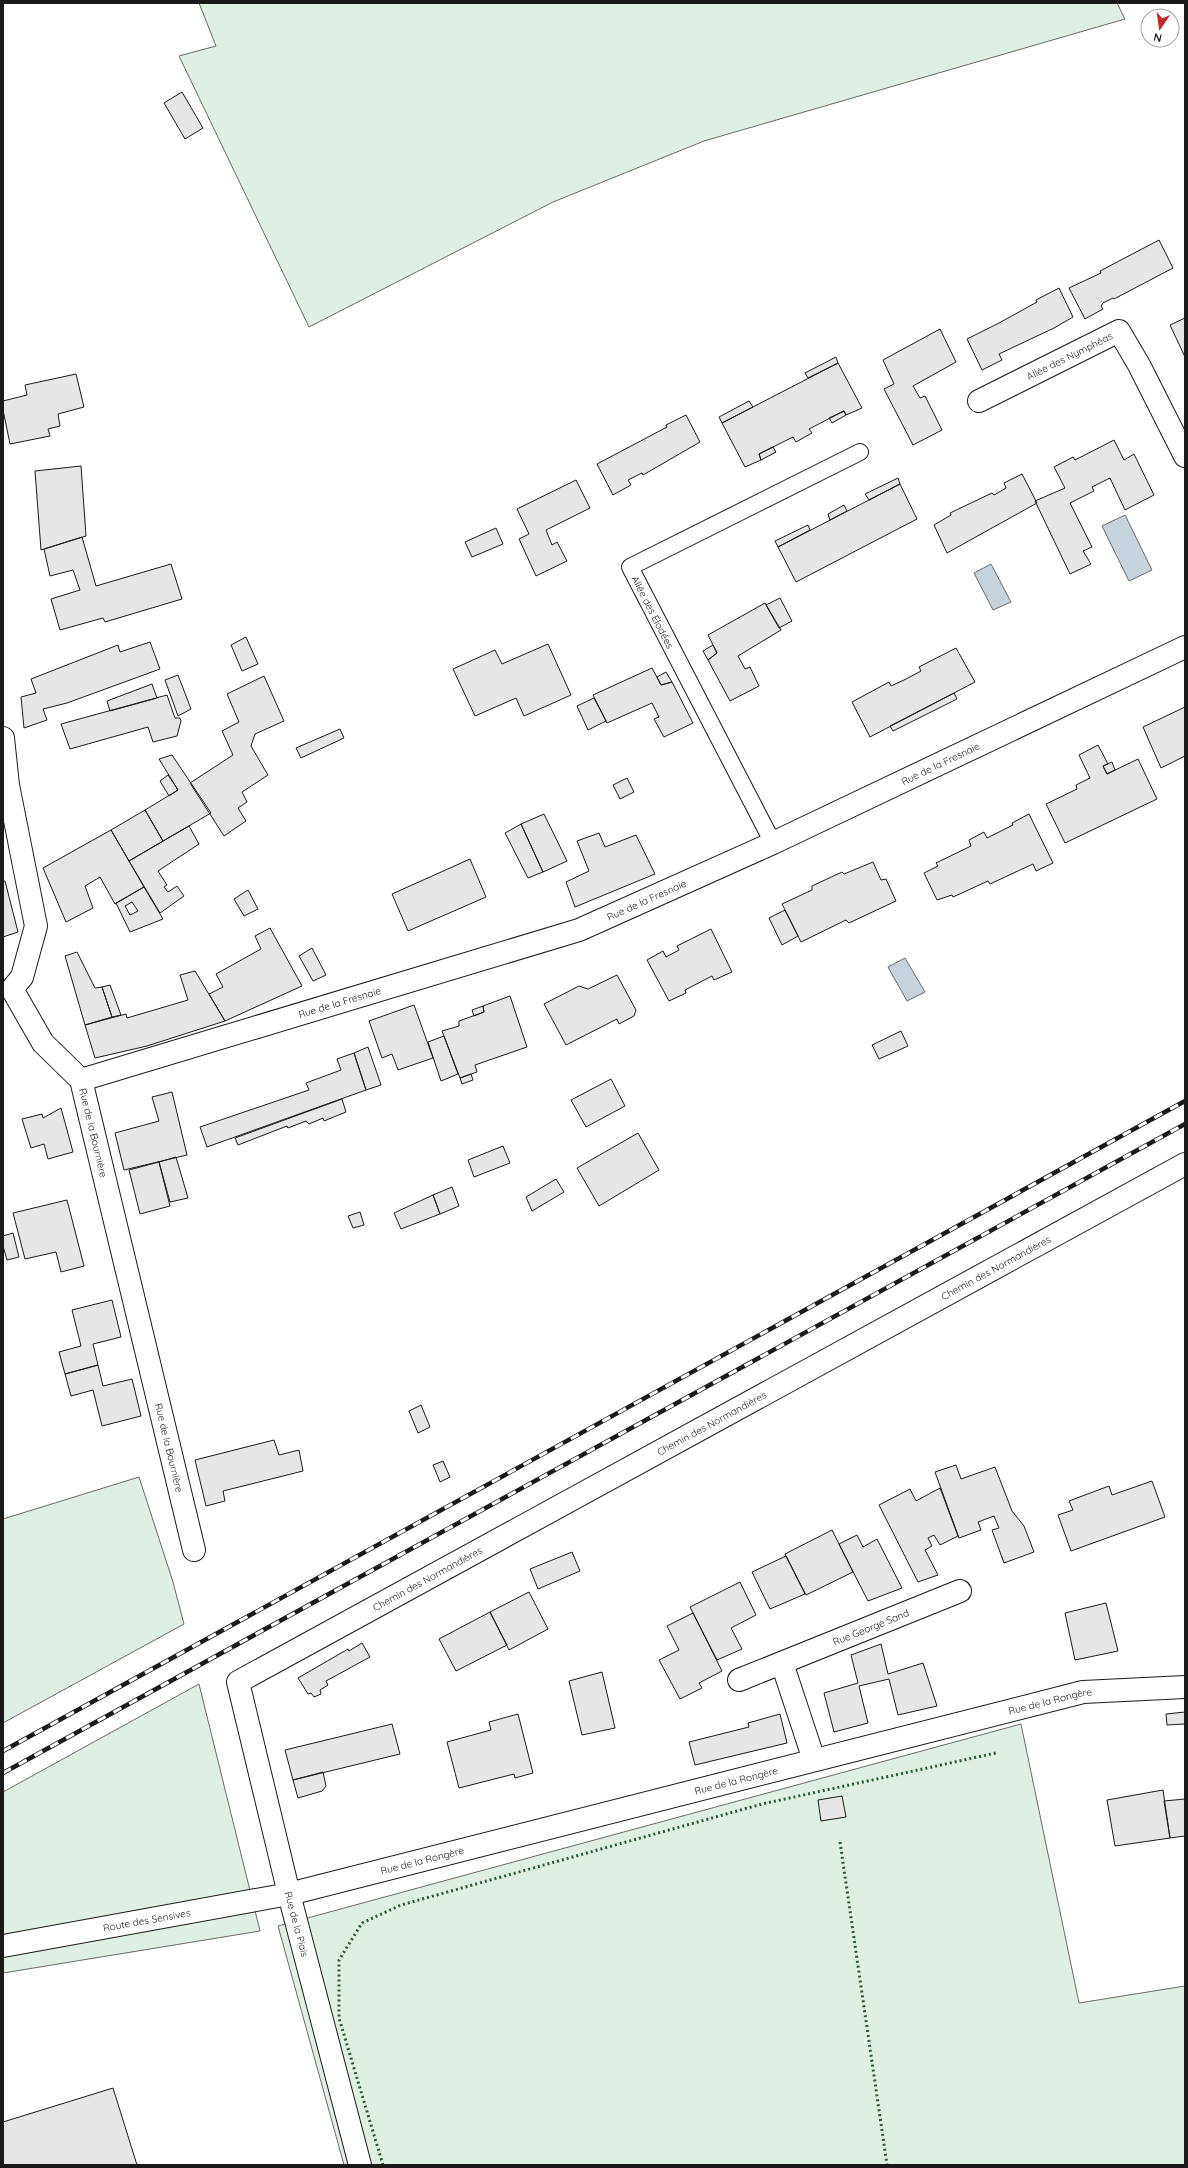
<svg xmlns="http://www.w3.org/2000/svg" width="1188" height="2168" font-family="Quicksand,sans-serif">
<rect width="100%" height="100%" fill="#fff"/>
<!-- green -->
<path fill="#e0efe3" stroke="#6a6a6a" d="M199 3H1117L1125 19 704 141 553 202 309 327 179 56 216 46Z
M139 1477 173 1582 184 1624 3 1723V1519Z
M199 1684 260 1931 3 1973V1792Z
M1021 1724 1079 2003 1185 1986V2165H344L278 1926Z"/>
<!-- water -->
<path fill="#c6d2dc" stroke="#6a6a6a" d="M1125 515 1152 570 1129 581 1102 526Z
M991 564 1011 602 993 610 974 573Z
M905 958 925 992 907 1001 888 967Z"/>
<!-- building -->
<path fill="#e6e6e6" stroke="#1a1a1a" fill-rule="evenodd" d="M182 92 203 128 185 139 164 103Z
M1159 240 1173 268 1114 299 1113 298 1103 303 1101 306 1103 309 1085 319 1069 288 1101 273 1100 271Z
M1059 288 1073 317 1054 328 999 354 1002 360 982 370 967 339 999 323 1037 302 1036 300Z
M1185 318V357L1170 325Z
M940 329 956 362 913 386 920 398 925 396 942 430 913 445 884 389 894 384 883 360Z
M836 357 838 363 808 378 805 373Z
M838 363 862 408 846 415 844 411 809 429 812 433 796 442 793 437 759 454 761 460 745 467 722 423Z
M76 374 84 407 58 414 60 426 48 429 50 436 10 444 3 410V401L27 395 25 385Z
M749 401 753 407 722 423 719 417Z
M844 411 846 415 832 423 829 418Z
M686 415 700 442 643 475 642 473 628 480 631 485 613 495 597 464 667 427 666 425Z
M1114 440 1124 460 1134 454 1154 495 1125 510 1110 478 1092 487 1094 491 1070 503 1092 547 1083 551 1091 564 1070 574 1035 501 1065 488 1054 467 1073 457 1075 460Z
M773 447 776 452 761 460 759 454Z
M81 466 86 536 41 550 35 471Z
M1022 474 1037 503 947 553 934 525 951 515 950 513 992 493 994 495 1006 488 1004 483Z
M898 478 900 484 869 500 865 494Z
M576 480 590 508 546 530 552 545 557 542 567 561 536 576 519 539 529 534 517 509Z
M900 484 917 519 796 582 778 547Z
M844 505 847 511 830 520 828 514Z
M808 525 810 530 778 547 775 541Z
M496 528 503 544 472 557 465 542Z
M82 537 96 586 171 564 182 599 105 622 103 618 60 630 51 599 80 590 73 570 50 576 44 549Z
M780 598 792 621 779 628 766 605Z
M765 603 781 630 738 656 745 669 750 667 759 686 730 701 708 660 717 653 708 635Z
M246 637 258 664 242 671 231 645Z
M150 642 160 669 67 703 43 709 47 720 24 728 21 697 36 693 31 679 118 645 120 652Z
M548 644 571 695 524 716 516 698 475 716 453 669 495 650 502 664Z
M713 645 717 653 708 660 703 651Z
M956 648 975 682 870 737 852 702 889 682 891 686 906 679 921 671 919 667Z
M652 668 661 685 672 682 693 723 664 737 654 719 659 717 652 703 607 723 593 695Z
M666 672 672 682 661 685 657 677Z
M178 675 191 709 178 716 165 680Z
M264 676 284 721 255 734 251 746 268 775 242 792 247 802 238 808 246 821 224 836 190 783 233 755 222 731 239 722 227 694Z
M152 684 157 698 110 711 107 701Z
M954 693 957 699 893 731 890 726Z
M167 695 175 718H180L181 721 177 736 153 742 148 727 70 749 61 724Z
M594 698 606 721 588 730 577 706Z
M1185 707V756L1161 768 1143 727Z
M340 729 344 738 301 758 296 748Z
M1098 745 1108 764 1103 766 1107 774 1138 759 1157 799 1065 843 1046 804 1077 789 1076 785 1090 778 1079 755Z
M172 755 211 813 163 841 145 810 178 790 159 759Z
M1112 762 1115 770 1107 774 1103 766Z
M168 775 178 790 169 796 160 781Z
M627 778 634 792 620 799 613 785Z
M145 810 163 841 129 861 111 830Z
M544 814 567 861 543 872 521 824Z
M1029 814 1053 863 1036 871 1033 864 990 884 988 881 953 897 952 895 937 900 924 873 938 866 936 863 971 846 969 840 984 832 987 838 1013 825 1012 823Z
M521 824 543 872 528 878 505 833Z
M189 826 199 844 158 871 167 885 164 887 168 892 177 886 184 896 160 913 129 861Z
M111 830 144 887 115 904 100 877 85 886 93 908 66 922 43 868Z
M599 833 605 847 636 835 655 874 575 907 566 882 589 871 577 841Z
M470 859 486 897 408 931 392 894Z
M873 862 881 880 886 879 896 901 849 923 846 920 801 942 782 904 812 890V886L842 872 844 874Z
M3 881H5L18 932 3 937Z
M144 887 163 919 130 932 116 903ZM132 902 138 911 130 915 125 906Z
M248 890 258 909 244 916 234 899Z
M785 910 798 936 782 945 769 918Z
M270 928 302 986 225 1021 209 994 223 987 216 974 261 949 255 936Z
M711 929 732 972 714 980 712 976 685 990 686 993 669 1001 647 960 663 951 666 957 679 950 677 946Z
M312 948 326 975 313 981 299 956Z
M77 952 95 988 102 987 112 1017 85 1025 65 956Z
M195 971 225 1021 147 1046 95 1058 85 1025 126 1014 127 1018 188 1000 180 975Z
M617 975 636 1010 634 1016 619 1024 617 1019 566 1045 544 1004 579 986 588 989Z
M110 985 121 1015 112 1017 102 987Z
M510 996 527 1047 475 1065 477 1072 460 1078 442 1031 459 1026V1021L484 1012 483 1006Z
M414 1005 433 1058 398 1070 392 1054 382 1058 369 1021Z
M483 1006 484 1012 474 1016 472 1010Z
M901 1031 908 1046 879 1059 872 1045Z
M444 1036 458 1074 441 1081 428 1042Z
M368 1047 381 1085 366 1090 354 1053Z
M354 1053 366 1090 207 1147 200 1127 309 1090 306 1083 341 1070 337 1059Z
M471 1074 473 1080 462 1084 460 1078Z
M611 1079 625 1106 586 1127 571 1100Z
M172 1092 187 1155 124 1170 115 1133 159 1121 152 1097Z
M342 1099 346 1112 324 1121 323 1118 309 1124 306 1121 288 1128 287 1126 238 1145 235 1138Z
M61 1108 73 1152 48 1159 44 1144 31 1148 22 1119 42 1114 43 1118Z
M638 1133 659 1170 599 1206 577 1168Z
M503 1146 510 1163 474 1177 468 1160Z
M176 1157 188 1198 170 1202 159 1162Z
M159 1162 170 1206 140 1214 129 1170Z
M556 1179 564 1192 532 1211 526 1197Z
M452 1187 459 1206 440 1214 433 1195Z
M433 1195 440 1214 401 1229 394 1213Z
M67 1200 84 1266 61 1272 56 1252 25 1259 13 1213Z
M360 1212 364 1225 353 1228 348 1216Z
M13 1233 19 1257 7 1260 3 1246V1236Z
M112 1300 121 1337 93 1344 98 1365 65 1374 59 1352 81 1346 72 1310Z
M98 1365 103 1386 132 1379 141 1416 102 1426 93 1390 71 1396 65 1374Z
M421 1405 430 1427 418 1433 409 1411Z
M274 1440 279 1455 299 1450 303 1471 223 1491 225 1501 206 1506 195 1460Z
M443 1461 450 1477 440 1482 433 1465Z
M956 1465 961 1479 995 1467 1012 1511 1024 1526 1034 1552 1004 1563 992 1530 999 1528 994 1516 978 1522 981 1530 959 1538 935 1472Z
M1152 1481 1165 1517 1071 1551 1058 1515 1073 1510 1069 1501 1109 1486 1112 1495Z
M940 1488 958 1536 940 1545 934 1535 928 1538 932 1546 925 1550 938 1575 918 1582 879 1505 910 1489 916 1501Z
M832 1530 853 1572 806 1595 785 1554Z
M857 1535 863 1547 877 1539 902 1588 868 1601 839 1544Z
M572 1552 580 1571 538 1589 530 1569Z
M786 1556 805 1594 770 1609 752 1572Z
M740 1582 756 1615 731 1628 742 1649 717 1660 690 1607Z
M529 1592 548 1629 509 1650 490 1612Z
M1106 1603 1118 1651 1075 1660 1065 1613Z
M490 1612 507 1645 456 1671 439 1639Z
M693 1613 722 1671 699 1683 702 1688 680 1699 659 1660 679 1650 667 1626Z
M362 1643 370 1657 326 1681 328 1685 320 1690 321 1694 314 1697 311 1693 308 1694 298 1678 348 1649 349 1651Z
M881 1644 888 1674 923 1663 937 1706 898 1715 889 1679 859 1686 868 1723 834 1732 824 1693 858 1683 851 1655Z
M602 1672 615 1728 582 1735 569 1681Z
M1185 1712V1724L1167 1725 1166 1714Z
M518 1714 533 1773 515 1778 514 1774 459 1788 447 1742 491 1730 489 1722Z
M780 1714 787 1743 695 1765 689 1742 749 1727 748 1723Z
M392 1724 400 1754 293 1780 285 1750Z
M323 1772 326 1786 322 1791 298 1798 293 1780Z
M1163 1790 1170 1838 1115 1846 1107 1800Z
M842 1796 846 1817 821 1821 818 1800Z
M1185 1799V1836L1170 1838 1164 1801Z
M113 2088 137 2165H3V2122Z"/>
<g fill="none" stroke-linecap="round" stroke-linejoin="round">
<defs>
<path id="lane" d="M773 843 630 567 860 452"/>
<g id="street">
<path id="s1" d="M979 401 1119 331 1139 365 1185 456"/>
<path id="s2" d="M3 738 8 785 36 926 22 977 12 989 43 1043 81 1080 194 1550"/>
<path id="s3" d="M81 1080 579 930 773 843 1185 647"/>
<path d="M782 1663 814 1760"/>
<path id="s4" d="M739 1680 960 1591"/>
<path id="s5" d="M3 1946 289 1894 1083 1692 1185 1687"/>
<path id="s6" d="M360 2165 289 1894 238 1682 1185 1164"/>
</g>
</defs>
<!-- lane casing -->
<use href="#lane" stroke="#1a1a1a" stroke-width="18"/>
<!-- street casing -->
<use href="#street" stroke="#1a1a1a" stroke-width="24"/>
<!-- lane -->
<use href="#lane" stroke="#fff" stroke-width="16"/>
<!-- street -->
<use href="#street" stroke="#fff" stroke-width="22"/>
<defs>
<path id="rail" d="M3 1751 1185 1101
M3 1773 1185 1124"/>
</defs>
<!-- rail casing -->
<use href="#rail" stroke="#1a1a1a" stroke-width="4.5"/>
<!-- rail -->
<use href="#rail" stroke="#fff" stroke-width="3" stroke-dasharray="9" stroke-linecap="butt"/>
<!-- hedge -->
<path stroke="#2b5a34" stroke-width="3" stroke-dasharray="2 3" stroke-linecap="butt" d="M840 1842 887 2165
M383 2165 339 2018V1960L362 1923 401 1905 762 1804 996 1753"/>
</g>
<g text-anchor="middle" stroke-width="3" stroke-linejoin="round" paint-order="stroke">
<!-- street labels -->
<g font-size="10" fill="#1a1a1a" stroke="#fff">
<text dy="4" stroke="none"><textPath href="#s1" startOffset="101">Allée des Nymphéas</textPath></text>
<text transform="translate(653 612) rotate(63)" y="4">Allée des Élodées</text>
<text dy="4" stroke="none"><textPath href="#s3" startOffset="918">Rue de la Fresnaie</textPath></text>
<text dy="4" stroke="none"><textPath href="#s3" startOffset="594">Rue de la Fresnaie</textPath></text>
<text dy="4" stroke="none"><textPath href="#s3" startOffset="270">Rue de la Fresnaie</textPath></text>
<text dy="4" stroke="none"><textPath href="#s2" startOffset="429">Rue de la Bournière</textPath></text>
<text dy="4" stroke="none"><textPath href="#s6" startOffset="1362">Chemin des Normandières</textPath></text>
<text dy="4" stroke="none"><textPath href="#s6" startOffset="1038">Chemin des Normandières</textPath></text>
<text dy="4" stroke="none"><textPath href="#s2" startOffset="753">Rue de la Bournière</textPath></text>
<text dy="4" stroke="none"><textPath href="#s6" startOffset="714">Chemin des Normandières</textPath></text>
<text dy="4" stroke="none"><textPath href="#s4" startOffset="142">Rue George Sand</textPath></text>
<text dy="4" stroke="none"><textPath href="#s5" startOffset="1076">Rue de la Rongère</textPath></text>
<text dy="4" stroke="none"><textPath href="#s5" startOffset="752">Rue de la Rongère</textPath></text>
<text dy="4" stroke="none"><textPath href="#s5" startOffset="428">Rue de la Rongère</textPath></text>
<text dy="4" stroke="none"><textPath href="#s5" startOffset="146">Route des Sensives</textPath></text>
<text transform="translate(297 1924) rotate(75)" y="4">Rue de la Piais</text>
</g>
</g>
<!-- border -->
<rect width="1188" height="2168" fill="none" stroke="#1a1a1a" stroke-width="8"/>
<!-- north arrow -->
<g transform="translate(1160 28) rotate(193)"><circle r="19" fill="#ffffff" stroke="#a3a3a3"/>
<path d="M0-3L7 15L0 10L-7 15Z" fill="#c62828"/>
<text y="-6" font-size="11" font-weight="bold" text-anchor="middle" fill="#1a1a1a">N</text>
</g>
</svg>
